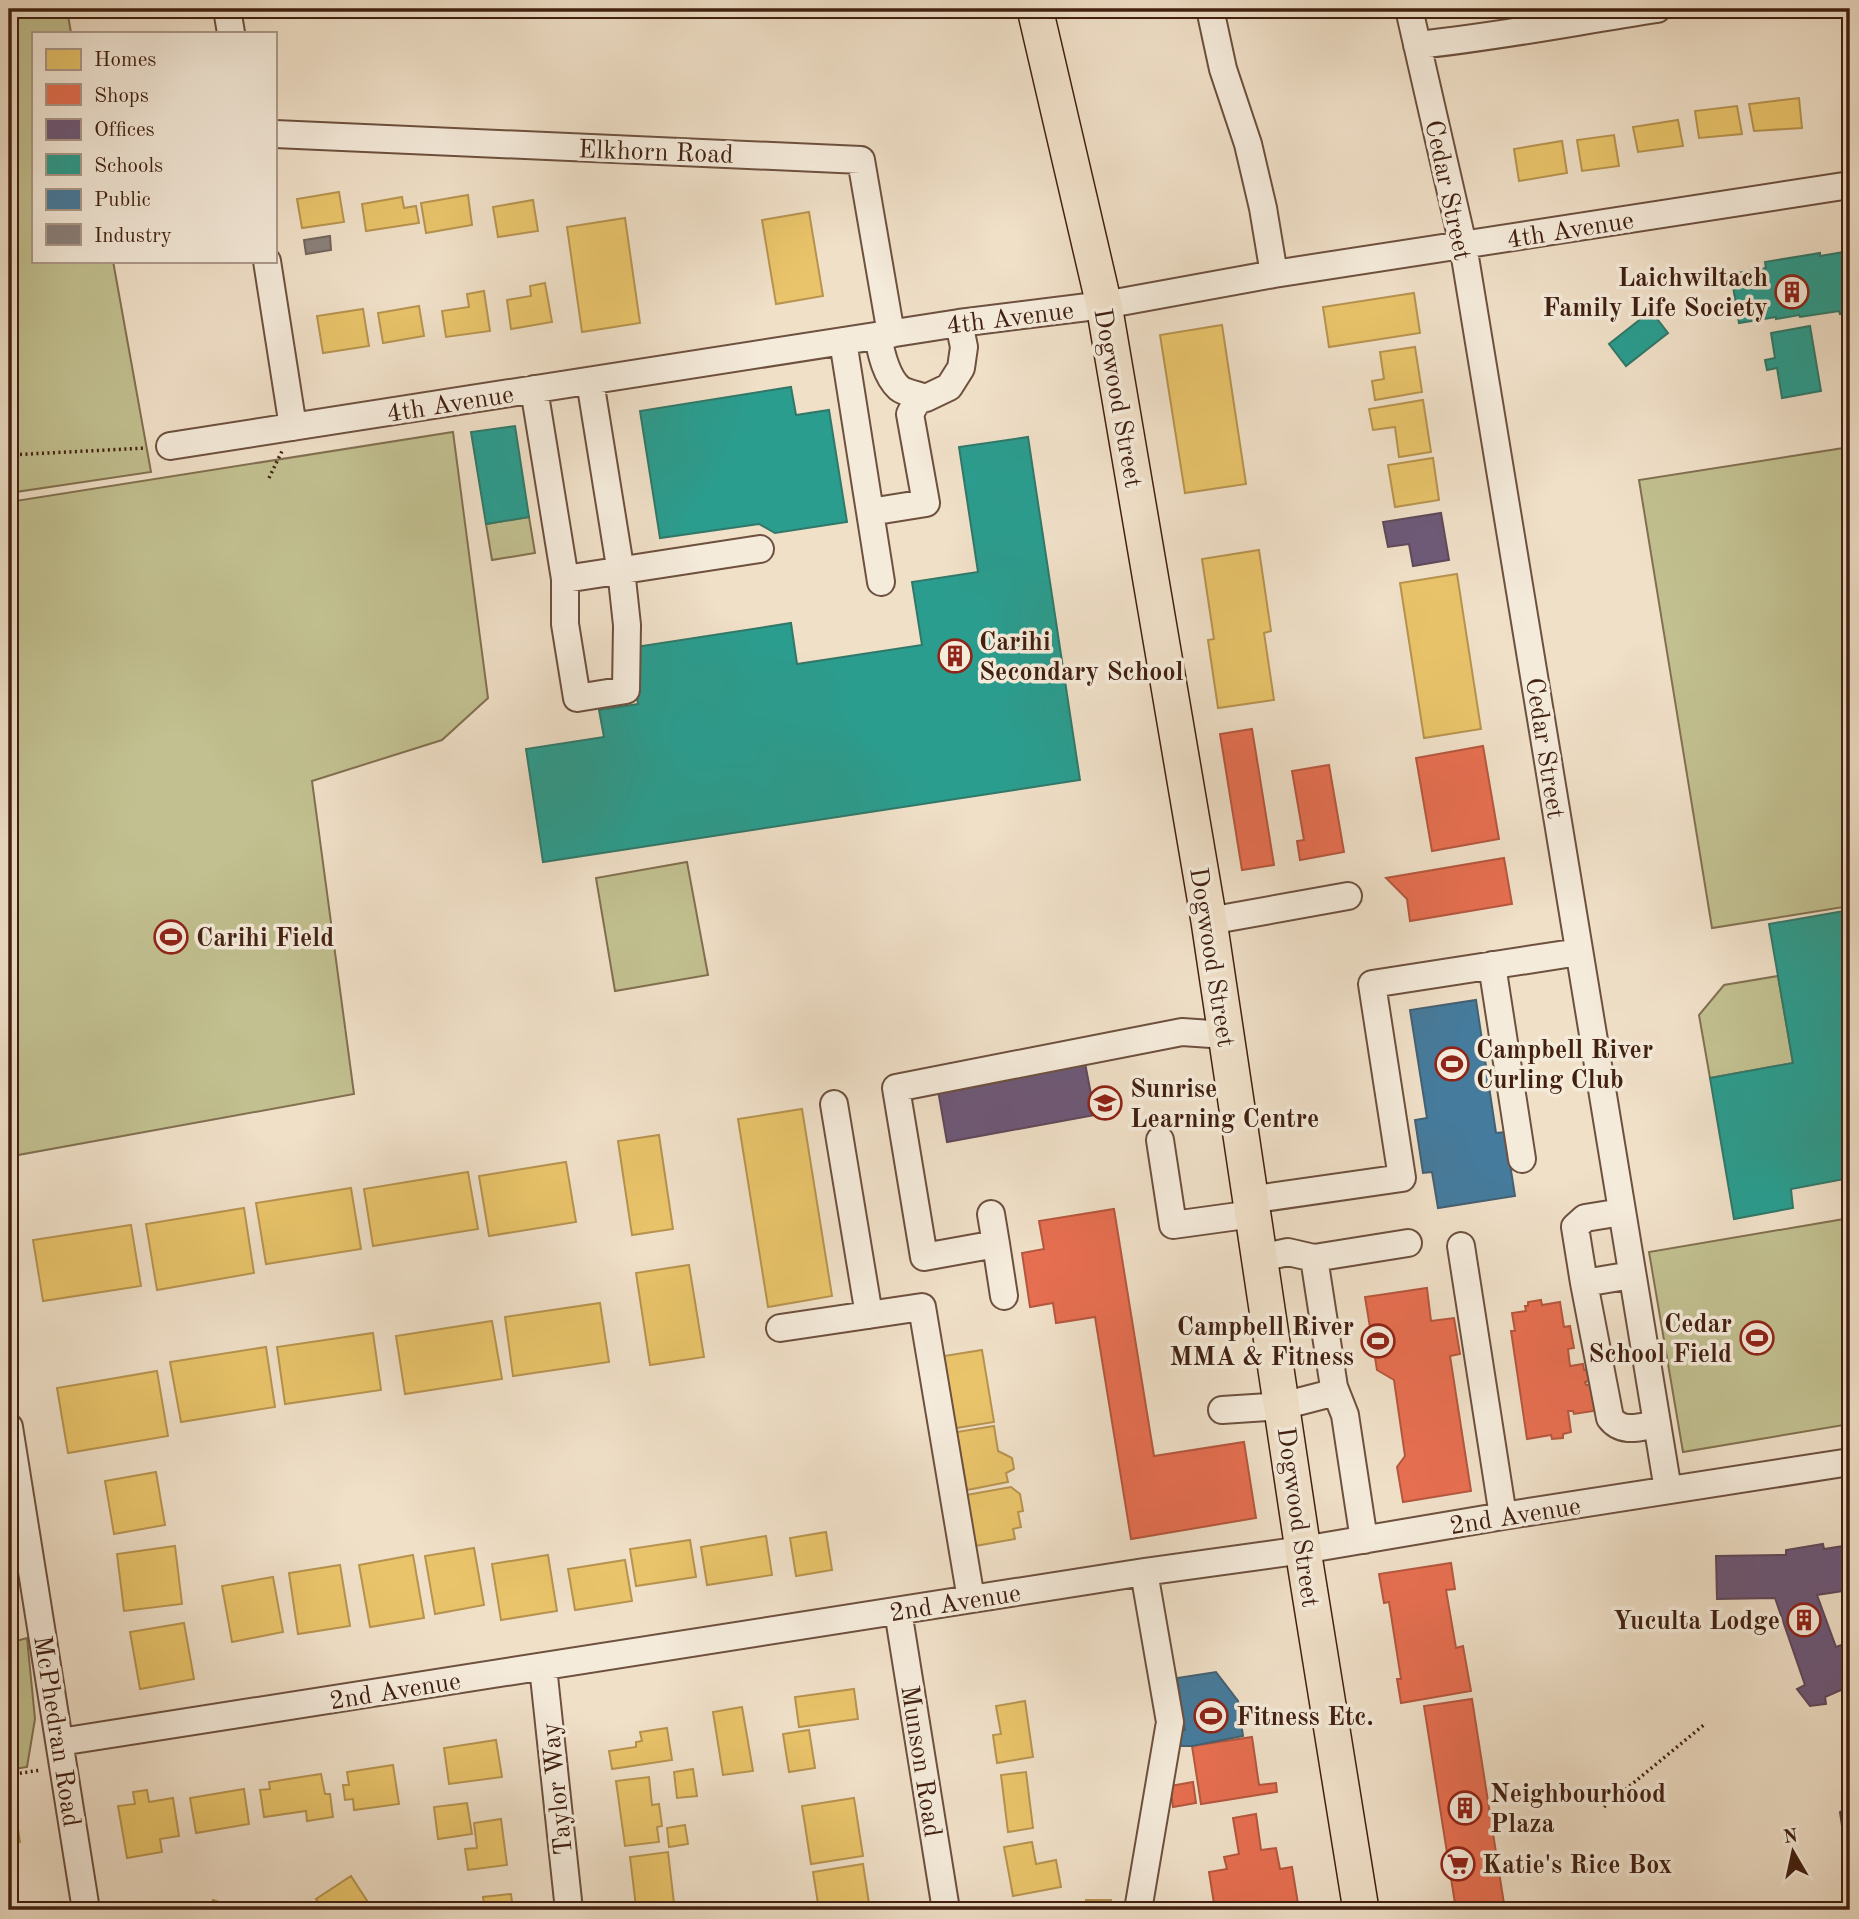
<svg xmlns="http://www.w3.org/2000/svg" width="1859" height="1919" font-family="'Old Standard TT',serif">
<rect width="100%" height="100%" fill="#f0e0c8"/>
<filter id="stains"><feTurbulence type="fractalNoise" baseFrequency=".00286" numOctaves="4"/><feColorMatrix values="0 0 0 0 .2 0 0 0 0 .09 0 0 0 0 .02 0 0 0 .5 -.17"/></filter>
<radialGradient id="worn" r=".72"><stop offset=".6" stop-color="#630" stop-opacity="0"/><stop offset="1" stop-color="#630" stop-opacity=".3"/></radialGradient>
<!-- green -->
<path fill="#c2c090" stroke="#827050" stroke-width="2" d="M9 9H67L71 33H33V261H113L151 472 9 493Z
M453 432 488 698 442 740 312 781 354 1094 18 1155 9 1096V502Z
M1850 447V906L1712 928 1639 480Z
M529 517 535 553 492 560 486 524Z
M687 862 708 975 615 991 596 878Z
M1778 976 1793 1063 1710 1078 1699 1015 1724 985Z
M1850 1218V1424L1683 1452 1649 1252Z
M27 1638 35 1719 27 1767 9 1770V1643Z"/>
<!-- homes -->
<path fill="#e9c46a" stroke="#b7934f" stroke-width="2" d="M1799 98 1802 128 1754 131 1749 104Z
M1737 106 1742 134 1699 138 1695 111Z
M1678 120 1683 146 1638 152 1633 127Z
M1614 135 1619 166 1582 171 1577 140Z
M1562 141 1567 173 1519 181 1514 149Z
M339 192 344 222 302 228 297 199Z
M468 195 472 225 426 233 421 203Z
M402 197 404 208 416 206 419 223 366 231 362 204Z
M533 200 538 231 498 237 493 207Z
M809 212 823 296 776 304 762 220Z
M625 218 640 323 582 332 567 227Z
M545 283 552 322 511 329 507 300 531 296 530 286Z
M484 291 490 331 446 337 442 311 469 307 467 294Z
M1414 293 1420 333 1329 347 1323 307Z
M419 306 424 336 383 343 378 313Z
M363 309 369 346 323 353 317 316Z
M1222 325 1246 484 1185 493 1160 335Z
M1415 347 1422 392 1375 400 1372 381 1384 379 1380 352Z
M1423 400 1431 452 1399 457 1395 427 1373 430 1369 409Z
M1433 458 1439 500 1395 507 1388 465Z
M1259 550 1271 631 1264 633 1274 700 1218 708 1208 640 1214 639 1202 559Z
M1457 574 1481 729 1424 738 1400 583Z
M802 1109 832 1296 768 1307 738 1119Z
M659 1135 673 1229 632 1235 618 1141Z
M566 1162 576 1222 489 1236 479 1176Z
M468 1172 478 1229 373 1246 364 1189Z
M351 1188 361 1249 266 1264 256 1203Z
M244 1208 254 1273 157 1290 146 1224Z
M131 1225 141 1286 43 1301 33 1240Z
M689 1265 704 1357 650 1365 636 1273Z
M600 1303 609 1362 513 1376 505 1317Z
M492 1321 502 1379 405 1394 396 1336Z
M373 1333 381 1390 285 1404 277 1347Z
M266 1347 275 1407 181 1422 170 1362Z
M982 1350 994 1422 956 1428 944 1356Z
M157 1371 168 1436 68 1453 57 1388Z
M994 1426 998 1451 1012 1458 1014 1469 1006 1473 1008 1482 967 1490 957 1432Z
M156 1472 165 1525 114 1534 105 1481Z
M1011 1487 1020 1494 1023 1511 1018 1512 1021 1527 1013 1529 1015 1539 975 1546 966 1495Z
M826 1532 832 1570 796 1576 790 1538Z
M766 1536 772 1575 707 1585 701 1547Z
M690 1540 696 1577 636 1586 630 1549Z
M175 1546 182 1604 124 1611 117 1554Z
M474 1548 484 1605 435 1614 425 1556Z
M413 1555 424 1618 370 1627 359 1565Z
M548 1555 557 1611 501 1620 492 1564Z
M625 1560 632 1601 575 1610 568 1569Z
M340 1565 350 1626 298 1634 289 1573Z
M273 1577 283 1632 232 1642 222 1586Z
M184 1623 194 1679 140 1689 130 1632Z
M854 1689 858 1719 799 1727 795 1697Z
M1025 1701 1033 1757 997 1763 993 1735 1001 1734 996 1706Z
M742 1707 753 1771 723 1775 713 1712Z
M667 1728 672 1760 612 1769 609 1751 636 1747V1742L642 1741 640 1732Z
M809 1730 815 1768 789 1772 783 1734Z
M496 1740 502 1777 449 1784 444 1748Z
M393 1765 399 1804 354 1810 353 1799 345 1800 343 1785H349L347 1772Z
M693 1769 697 1796 677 1798 674 1772Z
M1026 1772 1033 1828 1008 1832 1001 1775Z
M321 1774 325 1794H330L333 1817 307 1821 306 1811 264 1817 260 1790 270 1789 269 1782Z
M649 1777 652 1805 659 1804 662 1826 657 1827 659 1842 625 1846 616 1781Z
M244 1789 249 1824 196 1833 190 1798Z
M147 1790 149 1802 173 1798 179 1836 160 1839 162 1852 127 1858 118 1806 135 1804 133 1792Z
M854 1798 863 1856 811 1864 802 1806Z
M467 1803 472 1834 438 1839 434 1807Z
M15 1810 20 1842 9 1844V1811Z
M501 1819 507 1865 468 1870 465 1849 477 1848 474 1823Z
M685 1825 688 1844 669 1847 667 1828Z
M1032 1842 1036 1864 1056 1860 1061 1887 1013 1896 1004 1847Z
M668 1852 674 1903 636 1907 630 1857Z
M863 1864 870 1910H819L813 1872Z
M351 1876 373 1910H324L316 1899Z
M511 1894 513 1910H485L483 1897Z
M213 1900 240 1910H209Z
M1086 1900H1111V1910H1086Z"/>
<!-- shops -->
<path fill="#e76f51" stroke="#b5573e" stroke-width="2" d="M1252 729 1274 865 1242 870 1220 734Z
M1483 746 1499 839 1432 851 1416 758Z
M1329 765 1344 852 1300 860 1297 841 1304 840 1292 771Z
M1504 858 1512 904 1410 921 1407 899 1386 878Z
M1114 1209 1154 1456 1244 1442 1256 1518 1131 1539 1095 1317 1056 1323 1053 1303 1030 1307 1022 1253 1044 1249 1039 1221Z
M1427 1288 1431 1321 1454 1318 1460 1354 1450 1356 1471 1491 1403 1502 1397 1467 1405 1456 1394 1380 1377 1370 1365 1297Z
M1541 1300 1542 1305 1560 1302 1564 1327 1570 1326 1574 1348 1568 1349 1570 1366 1583 1364 1584 1370H1587L1589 1381 1585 1382 1586 1385 1596 1384 1600 1410 1574 1414 1573 1411H1568L1571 1432 1563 1434V1438L1552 1439 1551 1435 1527 1439 1511 1331H1515L1512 1313 1526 1311 1525 1306H1528V1302Z
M1451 1563 1455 1589 1446 1590 1456 1648 1463 1646 1471 1691 1401 1703 1397 1679H1401L1389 1602 1384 1603 1379 1574Z
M1472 1699 1505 1910H1456L1424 1706Z
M1252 1737 1259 1785 1276 1783 1277 1792 1201 1804 1192 1746Z
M1193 1782 1196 1803 1173 1807 1170 1786Z
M1256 1814 1261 1850 1276 1848 1280 1869 1292 1867 1299 1910H1215L1209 1872 1227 1869 1224 1857 1239 1854 1233 1818Z"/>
<!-- offices -->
<path fill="#6d597a" stroke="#60485a" stroke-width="2" d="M1441 513 1449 560 1413 566 1409 544 1388 547 1383 522Z
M1085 1063 1095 1115 947 1142 938 1090Z
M1823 1544 1824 1549 1850 1545V1590L1817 1595 1836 1647 1850 1642V1686L1825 1697 1826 1704 1810 1706 1797 1689 1805 1685 1775 1598 1717 1599 1716 1556 1786 1555V1550Z
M1850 1793V1880L1840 1812 1847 1809 1843 1795Z"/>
<!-- schools -->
<path fill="#2a9d8f" stroke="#317869" stroke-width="2" d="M1850 251V312L1840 314 1839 311 1800 317 1799 315 1776 319V317L1739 323 1731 274 1766 268 1765 262 1820 253V256Z
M1651 311 1668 333 1626 366 1609 344Z
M1810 326 1821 391 1782 398 1777 368 1767 370 1765 360 1775 358 1771 333Z
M791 387 796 415 829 410 847 522 775 533 759 524 660 538 640 411Z
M515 426 529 517 486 524 471 432Z
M1028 437 1080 780 543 862 526 749 604 737 599 710 638 704 629 648 791 623 797 664 922 645 912 582 978 572 959 447Z
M1850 910V1178L1791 1189 1793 1208 1734 1219 1710 1078 1793 1063 1769 924Z"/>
<!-- public -->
<path fill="#457b9d" stroke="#446073" stroke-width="2" d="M1476 1000 1496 1133 1505 1132 1515 1196 1438 1208 1432 1172 1423 1173 1415 1120 1427 1118 1410 1010Z
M1216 1672 1238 1701 1243 1736 1192 1746H1177L1175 1732 1185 1730 1177 1678Z"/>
<!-- industry -->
<path fill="#8a817c" stroke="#74645c" stroke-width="2" d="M330 236 331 250 306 254 304 240Z"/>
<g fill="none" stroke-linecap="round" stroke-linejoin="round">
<defs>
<path id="minor" d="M227 9 231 33
M1210 9 1223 69 1248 144 1263 208 1274 274
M1409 9 1463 245 1668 1490
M1417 45C1498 37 1577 21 1657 9
M275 134 861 160 891 334
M267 261 293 427
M878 336C881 353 886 376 899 388 905 393 918 395 926 398L949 387 961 368 964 347 959 323
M843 341 870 512 926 503 910 414 917 401 926 398
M534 389 565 579 760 549
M170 446 959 323 1104 305 1274 274 1850 185
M870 512 881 582
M565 579V624L577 698 626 690 627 625 622 579 590 381
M1209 921 1348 896
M1492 965 1522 1159
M834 1104 869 1315
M1160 1140 1173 1225 1253 1214
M1249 1200 1402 1178 1372 984 1579 952
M1622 1212 1585 1218 1575 1227 1584 1283 1632 1275
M991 1214 996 1244 924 1257 896 1088 1182 1032 1226 1035
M996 1244 1004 1296
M1461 1246 1503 1516
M1260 1258 1288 1252 1314 1258
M1584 1283 1610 1418C1622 1434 1640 1427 1657 1424
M780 1328 922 1307 971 1599
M1222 1410 1282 1406 1336 1392
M9 1427 86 1910
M1364 1540 1345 1415 1334 1387 1314 1258 1408 1243
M898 1611 946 1910
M543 1667 569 1910
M60 1742 1144 1572 1303 1550 1503 1516 1850 1462
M1138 1910 1170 1722 1144 1572"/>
<path id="major" d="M1035 9 1104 305 1209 921 1303 1550 1361 1910"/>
</defs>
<!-- minor casing -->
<use href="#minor" stroke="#6d503e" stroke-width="30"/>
<!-- major casing -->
<use href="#major" stroke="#412010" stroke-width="38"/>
<!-- path -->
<path stroke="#412010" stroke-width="3.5" stroke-dasharray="2 3.5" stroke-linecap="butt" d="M9 455 146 448
M269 478 282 451
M9 1775 41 1770
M1604 1807 1705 1724"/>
<!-- minor -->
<use href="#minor" stroke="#f5ebdb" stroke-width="26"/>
<!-- major -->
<use href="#major" stroke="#f0e0c8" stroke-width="35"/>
</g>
<!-- icons -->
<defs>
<symbol id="building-ring" viewBox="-11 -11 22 22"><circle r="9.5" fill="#f5ebdb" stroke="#8f2418" stroke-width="1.5"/><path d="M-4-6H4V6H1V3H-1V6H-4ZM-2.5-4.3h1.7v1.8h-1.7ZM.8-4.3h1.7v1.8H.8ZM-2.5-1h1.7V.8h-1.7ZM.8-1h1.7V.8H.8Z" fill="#8f2418"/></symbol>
<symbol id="stadium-ring" viewBox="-11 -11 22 22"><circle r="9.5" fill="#f5ebdb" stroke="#8f2418" stroke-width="1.5"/><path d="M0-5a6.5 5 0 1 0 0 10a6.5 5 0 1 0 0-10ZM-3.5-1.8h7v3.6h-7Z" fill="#8f2418"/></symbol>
<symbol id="school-ring" viewBox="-11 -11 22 22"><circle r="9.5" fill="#f5ebdb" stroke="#8f2418" stroke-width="1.5"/><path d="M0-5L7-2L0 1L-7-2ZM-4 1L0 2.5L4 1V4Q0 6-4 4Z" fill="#8f2418"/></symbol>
<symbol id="supermarket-ring" viewBox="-11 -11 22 22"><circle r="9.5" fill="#f5ebdb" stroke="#8f2418" stroke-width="1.5"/><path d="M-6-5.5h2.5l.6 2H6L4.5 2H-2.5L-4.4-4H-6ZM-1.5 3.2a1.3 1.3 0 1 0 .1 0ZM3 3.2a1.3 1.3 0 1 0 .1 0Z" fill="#8f2418"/></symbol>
</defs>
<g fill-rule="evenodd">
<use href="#building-ring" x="1773" y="273" width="38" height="38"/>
<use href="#building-ring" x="936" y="637" width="38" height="38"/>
<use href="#stadium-ring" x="152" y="918" width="38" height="38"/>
<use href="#stadium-ring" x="1433" y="1045" width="38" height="38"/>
<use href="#school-ring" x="1086" y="1084" width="38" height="38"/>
<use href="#stadium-ring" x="1738" y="1319" width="38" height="38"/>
<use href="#stadium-ring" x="1359" y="1322" width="38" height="38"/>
<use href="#building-ring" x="1785" y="1601" width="38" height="38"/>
<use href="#stadium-ring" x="1192" y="1697" width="38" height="38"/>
<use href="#building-ring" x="1446" y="1789" width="38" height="38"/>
<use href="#supermarket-ring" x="1439" y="1845" width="38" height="38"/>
</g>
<g text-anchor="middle" stroke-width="7" stroke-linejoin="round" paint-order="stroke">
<!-- street labels -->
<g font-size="26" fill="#412010" stroke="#f5ebdb">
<text transform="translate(656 151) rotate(2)" y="9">Elkhorn Road</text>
<text transform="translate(1449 190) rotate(78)" y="9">Cedar Street</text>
<text transform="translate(1570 229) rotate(-9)" y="9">4th Avenue</text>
<text transform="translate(1010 317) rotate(-7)" y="9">4th Avenue</text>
<text transform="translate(1119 398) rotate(80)" y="9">Dogwood Street</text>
<text transform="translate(450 403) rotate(-9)" y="9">4th Avenue</text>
<text transform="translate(1546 748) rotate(81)" y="9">Cedar Street</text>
<text transform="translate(1213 957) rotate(81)" y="9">Dogwood Street</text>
<text transform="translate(1515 1515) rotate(-9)" y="9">2nd Avenue</text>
<text transform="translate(1299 1517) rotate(82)" y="9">Dogwood Street</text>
<text transform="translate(955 1602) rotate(-9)" y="9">2nd Avenue</text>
<text transform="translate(395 1690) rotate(-9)" y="9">2nd Avenue</text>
<text transform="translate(58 1731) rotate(81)" y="9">McPhedran Road</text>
<text transform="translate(922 1761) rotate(81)" y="9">Munson Road</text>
<text transform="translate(556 1789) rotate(-96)" y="9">Taylor Way</text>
</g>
<!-- poi labels -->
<g font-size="26" font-weight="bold" fill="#412010" stroke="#f5ebdb" text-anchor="start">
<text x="1768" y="286" text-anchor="end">Laichwiltach<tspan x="1768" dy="30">Family Life Society</tspan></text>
<text x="979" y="650">Carihi<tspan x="979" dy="30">Secondary School</tspan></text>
<text x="196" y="946">Carihi Field</text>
<text x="1476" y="1058">Campbell River<tspan x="1476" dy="30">Curling Club</tspan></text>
<text x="1130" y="1097">Sunrise<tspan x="1130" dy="30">Learning Centre</tspan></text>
<text x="1732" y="1332" text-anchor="end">Cedar<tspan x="1732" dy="30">School Field</tspan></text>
<text x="1354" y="1335" text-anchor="end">Campbell River<tspan x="1354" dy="30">MMA &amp; Fitness</tspan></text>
<text x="1780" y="1629" text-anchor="end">Yuculta Lodge</text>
<text x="1236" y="1725">Fitness Etc.</text>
<text x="1490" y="1802">Neighbourhood<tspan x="1490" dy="30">Plaza</tspan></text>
<text x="1482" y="1873">Katie's Rice Box</text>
</g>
</g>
<!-- margin -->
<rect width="1859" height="1919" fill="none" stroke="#f0e0c8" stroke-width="35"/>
<rect x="10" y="10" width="1838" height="1898" fill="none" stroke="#412010" stroke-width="3.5"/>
<rect x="18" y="18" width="1824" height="1884" fill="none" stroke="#412010" stroke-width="2"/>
<!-- legend -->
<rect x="32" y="32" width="245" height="231" fill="#f5ebdb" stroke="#ad9a8a" stroke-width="2"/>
<rect x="46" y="49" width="35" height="21" fill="#e9c46a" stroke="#ad9a8a" stroke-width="2"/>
<text x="94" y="66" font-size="21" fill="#412010">Homes</text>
<rect x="46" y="84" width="35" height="21" fill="#e76f51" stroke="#ad9a8a" stroke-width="2"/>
<text x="94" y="102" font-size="21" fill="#412010">Shops</text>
<rect x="46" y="119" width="35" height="21" fill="#6d597a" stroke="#ad9a8a" stroke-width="2"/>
<text x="94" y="136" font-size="21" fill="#412010">Offices</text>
<rect x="46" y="154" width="35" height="21" fill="#2a9d8f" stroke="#ad9a8a" stroke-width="2"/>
<text x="94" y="172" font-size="21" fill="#412010">Schools</text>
<rect x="46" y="189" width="35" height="21" fill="#457b9d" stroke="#ad9a8a" stroke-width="2"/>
<text x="94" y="206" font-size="21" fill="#412010">Public</text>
<rect x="46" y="224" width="35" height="21" fill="#8a817c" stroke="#ad9a8a" stroke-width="2"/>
<text x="94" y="242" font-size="21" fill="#412010">Industry</text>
<!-- north arrow -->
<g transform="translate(1793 1852) rotate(351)" stroke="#f5ebdb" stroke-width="5" paint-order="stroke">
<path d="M0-5L12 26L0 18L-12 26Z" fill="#412010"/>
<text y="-10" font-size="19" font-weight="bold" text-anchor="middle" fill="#412010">N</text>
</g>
<rect width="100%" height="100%" filter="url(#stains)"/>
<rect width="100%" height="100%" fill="url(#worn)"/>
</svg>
